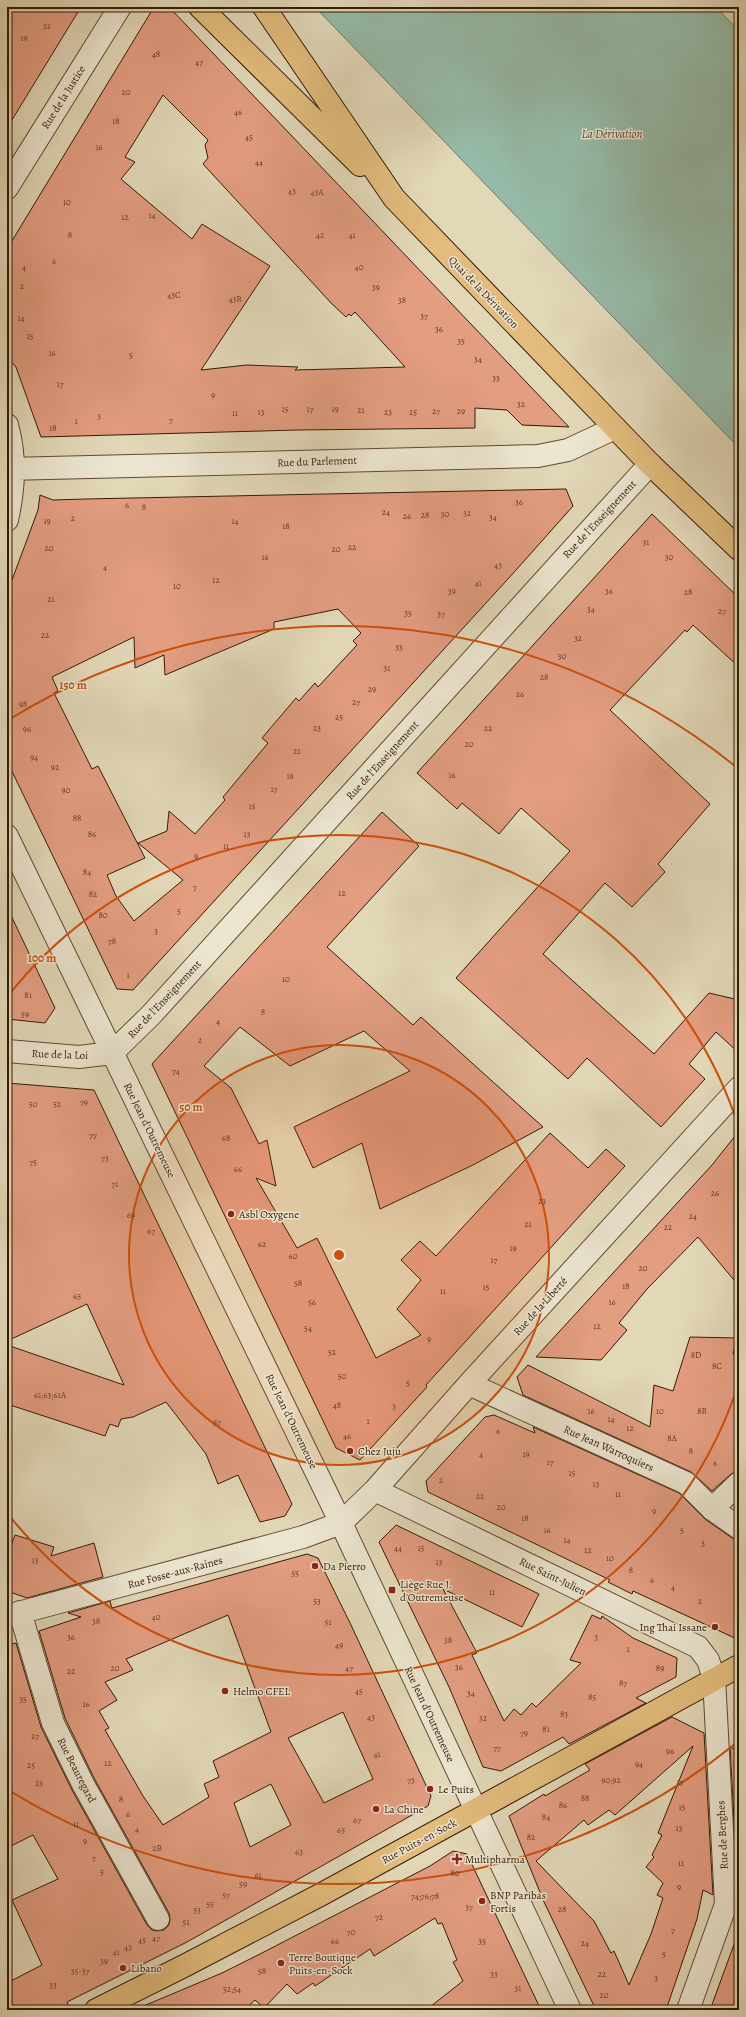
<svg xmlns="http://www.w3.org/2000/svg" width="746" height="2017" font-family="Alegreya,serif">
<rect width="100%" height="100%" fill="#e2d8b8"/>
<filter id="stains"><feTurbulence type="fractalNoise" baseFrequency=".005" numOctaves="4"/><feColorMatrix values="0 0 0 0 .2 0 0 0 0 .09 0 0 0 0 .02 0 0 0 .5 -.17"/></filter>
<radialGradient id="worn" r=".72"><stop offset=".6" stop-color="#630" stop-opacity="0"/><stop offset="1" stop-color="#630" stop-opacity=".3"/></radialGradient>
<!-- water -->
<path fill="#96bba8" stroke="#707a66" d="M315 7H716L739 31V448Z"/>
<!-- building -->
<path fill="#e39d81" stroke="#361904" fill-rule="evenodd" d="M7 7H81L7 128Z
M154 7H169L569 427 522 425 507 410 475 408V428L298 430 41 437 16 367 7 357V249ZM163 95 208 140 205 145 208 158 203 164 332 304 346 317 349 314 351 316 355 312 405 367 295 370 298 367 247 365 201 370 270 266 202 224 192 239 121 179 135 162 125 157Z
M566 489 573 506 517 569 133 990 117 989 7 761V585L12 580 38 510 40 495 53 500 85 499ZM338 609 361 633 353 641 357 645 318 687 315 683 299 701 296 698 262 738 268 743 223 797 225 800 195 834 169 811 167 831 138 843 183 880 134 921 116 896 107 875 145 858 98 766 92 769 54 693 58 691 52 677 134 637 135 668 164 655 165 675 274 629V622Z
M652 514 739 598V667L693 625 687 632 685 630 610 710 710 804 658 864 665 872 632 907 605 883 543 954 654 1054 709 993 739 1000V1053L716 1032 689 1064 705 1079 661 1127 587 1058 568 1079 456 978 570 851 521 808 499 834 462 803 457 809 417 773Z
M382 812 419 846 327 947 413 1025 421 1017 543 1127 473 1165 380 1209 362 1143 313 1168 294 1127 410 1071 364 1031 290 1066 240 1027 204 1066 231 1088 259 1144 267 1140 276 1186 256 1178 297 1248 317 1238 376 1358 421 1335 397 1309 421 1280 401 1260 420 1241 436 1256 550 1133 588 1168 606 1149 625 1166 426 1385 427 1387 360 1460 336 1448 152 1064Z
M7 907 55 1008 45 1023 7 1019Z
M7 1083 94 1090 292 1504 285 1516 260 1522 238 1475 218 1484 206 1454 166 1402 133 1417 121 1419 118 1427 110 1424 105 1436 7 1404V1345L124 1385 87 1304 7 1341Z
M739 1131V1286L698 1237 647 1289 619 1323 627 1330 601 1360 536 1357 712 1165Z
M690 1337 737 1338 733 1354 739 1359V1471L731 1474 712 1491 691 1472 523 1395 517 1377 528 1365 650 1427 654 1385 673 1391Z
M494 1415 535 1433 533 1427 679 1493 705 1519 732 1538 739 1540V1640L633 1591 632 1594 608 1582 610 1580 428 1492 426 1481 485 1417Z
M396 1525 539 1594 522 1627 443 1589 477 1653 472 1655 504 1721 514 1709 521 1715 532 1703 536 1707 581 1663 570 1660 592 1615 601 1619 602 1616 633 1638 677 1658 676 1677 636 1698 646 1703 569 1744 563 1737 501 1771 483 1767 449 1687 379 1542Z
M15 1535 54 1547 51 1556 94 1543 103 1577 27 1598 7 1591V1557Z
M307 1554 318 1558 351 1625 431 1796 428 1806 187 1942 67 2002 71 2010H7V1983L42 1965 12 1900 58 1879 33 1835 7 1848V1645L16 1643 41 1727 72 1790 147 1925 152 1930 157 1931 164 1930 169 1925 170 1919 169 1913 94 1778 65 1718 39 1631 81 1617 68 1613 110 1601 112 1608ZM228 1615 271 1732 213 1761 219 1777 204 1784 209 1797 163 1825 143 1796 105 1730 109 1728 99 1711 117 1700 105 1682 133 1670 126 1659ZM343 1712 373 1779 324 1803 288 1738ZM271 1784 291 1825 250 1847 234 1803Z
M672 1717 704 1733 713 1895 703 1890 697 1919 666 2010H596L544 1902 509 1816 544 1794 545 1796 590 1770 585 1764ZM693 1746 658 1833 662 1835 652 1855 654 1857 646 1867 663 1883 657 1895 663 1898 651 1934 629 1985 614 1951 611 1953 594 1921 536 1861 584 1820 588 1825 609 1810 615 1815Z
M730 1747 739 1751V1894H738Z
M453 1851 467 1854 541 2010H426L463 1981 453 1962 457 1960 442 1923 438 1924 435 1918 374 1956 370 1949 315 1986 313 1983 297 1994 287 1984 264 2008 255 2000 244 2010H134L222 1973 260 1954 430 1866Z
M736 1939H739V2010H710Z"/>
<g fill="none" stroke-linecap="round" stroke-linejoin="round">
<defs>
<path id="street" d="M7 188 120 7
M7 425C16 458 14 488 7 520
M7 469 538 456 568 450 615 428
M7 836 341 1523 570 2010
M7 1051 79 1057 112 1053 151 1015 650 464
M469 1384 686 1483 712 1509 739 1528
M375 1490 698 1647 708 1660 714 1678 726 1904 688 2010
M712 1509 739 1483
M20 1612 53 1723 83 1784 158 1919
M7 1616 303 1537 341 1523 375 1490 469 1384 739 1088"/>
<path id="primary" d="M200 7 360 165
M264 7 394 198 650 464 739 549
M96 2010 184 1966 322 1894 739 1666"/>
</defs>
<!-- street casing -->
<use href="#street" stroke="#614931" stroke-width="24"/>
<!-- primary casing -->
<use href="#primary" stroke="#361904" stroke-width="24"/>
<!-- street -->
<use href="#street" stroke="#ece6d1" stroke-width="22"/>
<!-- primary -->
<use href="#primary" stroke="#e1bc7c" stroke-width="22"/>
</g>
<!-- distance rings -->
<circle cx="339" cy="1255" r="210" fill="#cd4f0b" fill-opacity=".12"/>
<g fill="none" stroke="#cd4f0b" stroke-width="2">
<circle cx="339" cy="1255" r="210"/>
<path d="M738 1385A420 420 0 0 1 8 1514M8 996A420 420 0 0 1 738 1125"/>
<path d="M735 1744A629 629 0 0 1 10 1791M10 719A629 629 0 0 1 735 766"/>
</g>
<!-- markers -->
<g fill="#8f2418" stroke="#ece6d1" stroke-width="1.5">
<circle cx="231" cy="1214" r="4"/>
<circle cx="350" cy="1451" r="4"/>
<circle cx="315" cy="1566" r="4"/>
<rect x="388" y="1586" width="8" height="8" rx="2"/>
<circle cx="715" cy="1627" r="4"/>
<circle cx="225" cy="1691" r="4"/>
<circle cx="430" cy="1789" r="4"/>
<circle cx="376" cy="1809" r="4"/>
<path d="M455 1853h4v4h4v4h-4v4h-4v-4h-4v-4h4z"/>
<circle cx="482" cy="1901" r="4"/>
<circle cx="281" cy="1963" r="4"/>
<circle cx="123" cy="1968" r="4"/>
</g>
<g text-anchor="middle" stroke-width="3" stroke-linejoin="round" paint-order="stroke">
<!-- number labels -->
<g font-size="9" fill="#613a23">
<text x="47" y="29">21</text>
<text x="24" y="41">19</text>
<text x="156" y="57">48</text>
<text x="199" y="65">47</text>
<text x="126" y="95">20</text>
<text x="238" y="115">46</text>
<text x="116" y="124">18</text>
<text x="249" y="140">45</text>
<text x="99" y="150">16</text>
<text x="259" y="165">44</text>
<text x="292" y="194">43</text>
<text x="317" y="195">43A</text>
<text x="67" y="205">10</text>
<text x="152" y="218">14</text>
<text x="125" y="220">12</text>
<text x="70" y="238">8</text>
<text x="320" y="238">42</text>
<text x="352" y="238">41</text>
<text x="54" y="264">6</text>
<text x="24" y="270">4</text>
<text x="359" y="270">40</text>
<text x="22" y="289">2</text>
<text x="376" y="290">39</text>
<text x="174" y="298">43C</text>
<text x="235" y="302">43B</text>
<text x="402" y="303">38</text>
<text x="424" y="319">37</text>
<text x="21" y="321">14</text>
<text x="439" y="332">36</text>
<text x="30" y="339">15</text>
<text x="461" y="344">35</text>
<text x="52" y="356">16</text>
<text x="131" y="358">5</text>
<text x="478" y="362">34</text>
<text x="496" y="381">33</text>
<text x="60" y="387">17</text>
<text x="213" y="398">9</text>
<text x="521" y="407">32</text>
<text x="285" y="412">15</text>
<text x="310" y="412">17</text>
<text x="335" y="412">19</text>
<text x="361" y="413">21</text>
<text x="436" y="414">27</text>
<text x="461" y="414">29</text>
<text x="261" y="415">13</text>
<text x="388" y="415">23</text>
<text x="413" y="415">25</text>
<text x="235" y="416">11</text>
<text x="99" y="419">3</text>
<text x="171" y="423">7</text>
<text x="76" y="424">1</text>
<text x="53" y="431">18</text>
<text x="519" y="505">36</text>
<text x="127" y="508">6</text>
<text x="144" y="510">8</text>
<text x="386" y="515">24</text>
<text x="467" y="516">32</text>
<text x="445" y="517">30</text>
<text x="425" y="518">28</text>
<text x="407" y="519">26</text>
<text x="493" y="520">34</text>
<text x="73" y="521">2</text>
<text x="47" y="524">19</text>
<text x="235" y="524">14</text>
<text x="286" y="529">18</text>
<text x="646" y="545">31</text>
<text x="352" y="550">22</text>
<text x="49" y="551">20</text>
<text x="336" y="552">20</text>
<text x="265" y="560">16</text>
<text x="669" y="560">30</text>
<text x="498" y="568">43</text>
<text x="105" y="570">4</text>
<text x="216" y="583">12</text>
<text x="478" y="586">41</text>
<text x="177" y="589">10</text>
<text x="452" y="594">39</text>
<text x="609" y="594">36</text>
<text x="688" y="595">28</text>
<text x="51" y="602">21</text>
<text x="591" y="612">34</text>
<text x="722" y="614">27</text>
<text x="408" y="616">35</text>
<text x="441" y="617">37</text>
<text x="45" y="638">22</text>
<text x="578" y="641">32</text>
<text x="399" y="650">33</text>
<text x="562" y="659">30</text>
<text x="387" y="671">31</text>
<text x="544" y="680">28</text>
<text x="372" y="692">29</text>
<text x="520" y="697">26</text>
<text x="356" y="705">27</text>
<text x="23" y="707">98</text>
<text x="339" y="720">25</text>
<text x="317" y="731">23</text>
<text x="488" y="731">22</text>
<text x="27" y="732">96</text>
<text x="469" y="747">20</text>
<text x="297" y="754">21</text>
<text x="34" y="760">94</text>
<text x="55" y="770">92</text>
<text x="452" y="778">16</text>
<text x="290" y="779">19</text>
<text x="274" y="792">17</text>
<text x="66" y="793">90</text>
<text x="252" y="809">15</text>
<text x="77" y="821">88</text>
<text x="92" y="837">86</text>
<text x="247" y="837">13</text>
<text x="226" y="849">11</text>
<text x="196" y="859">9</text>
<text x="87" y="875">84</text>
<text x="195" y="890">7</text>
<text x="342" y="896">12</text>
<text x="93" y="897">82</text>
<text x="179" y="914">5</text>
<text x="103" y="918">80</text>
<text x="156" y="934">3</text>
<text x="112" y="944">78</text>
<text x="128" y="978">1</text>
<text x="286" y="982">10</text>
<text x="28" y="998">81</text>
<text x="263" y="1015">8</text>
<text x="25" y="1017">59</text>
<text x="218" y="1024">4</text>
<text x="200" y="1043">2</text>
<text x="176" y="1074">74</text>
<text x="84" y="1105">79</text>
<text x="33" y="1107">50</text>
<text x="57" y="1107">52</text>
<text x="93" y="1138">77</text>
<text x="226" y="1141">68</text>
<text x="105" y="1161">73</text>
<text x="33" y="1165">75</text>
<text x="238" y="1172">66</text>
<text x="115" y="1187">71</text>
<text x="715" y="1196">26</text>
<text x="542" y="1204">23</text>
<text x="131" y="1218">69</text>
<text x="693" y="1219">24</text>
<text x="528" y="1227">21</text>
<text x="668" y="1230">22</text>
<text x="151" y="1234">67</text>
<text x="262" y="1247">62</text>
<text x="513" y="1251">19</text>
<text x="293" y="1259">60</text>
<text x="494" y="1263">17</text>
<text x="643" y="1271">20</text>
<text x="298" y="1286">58</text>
<text x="626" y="1289">18</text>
<text x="486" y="1290">15</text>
<text x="443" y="1294">11</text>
<text x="77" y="1299">65</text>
<text x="312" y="1305">56</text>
<text x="612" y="1305">16</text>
<text x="597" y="1329">12</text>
<text x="308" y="1331">54</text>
<text x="429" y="1342">9</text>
<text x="332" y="1355">52</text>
<text x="696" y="1358">8D</text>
<text x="717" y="1369">8C</text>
<text x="342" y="1379">50</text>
<text x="408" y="1386">5</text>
<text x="50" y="1398">61;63;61A</text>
<text x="337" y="1408">48</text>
<text x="394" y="1409">3</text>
<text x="591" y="1414">16</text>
<text x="660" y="1414">10</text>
<text x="702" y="1414">8B</text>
<text x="611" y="1422">14</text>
<text x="368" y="1424">1</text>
<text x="217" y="1425">57</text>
<text x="630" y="1431">12</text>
<text x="498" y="1434">6</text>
<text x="347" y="1439">46</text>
<text x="672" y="1441">8A</text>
<text x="691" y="1454">8</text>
<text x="481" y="1457">4</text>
<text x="526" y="1457">19</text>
<text x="550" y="1465">17</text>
<text x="715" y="1466">6</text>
<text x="572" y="1476">15</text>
<text x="441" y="1483">2</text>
<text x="596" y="1487">13</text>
<text x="618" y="1497">11</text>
<text x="480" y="1499">22</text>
<text x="501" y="1510">20</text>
<text x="654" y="1514">9</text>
<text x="525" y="1521">18</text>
<text x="547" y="1533">16</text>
<text x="682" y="1533">5</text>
<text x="567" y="1543">14</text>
<text x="703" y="1546">3</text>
<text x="398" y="1551">44</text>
<text x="421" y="1551">15</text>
<text x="588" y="1553">12</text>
<text x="610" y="1561">10</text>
<text x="35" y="1563">13</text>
<text x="439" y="1565">13</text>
<text x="631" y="1573">8</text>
<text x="295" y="1576">55</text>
<text x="652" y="1583">6</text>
<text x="673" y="1590">4</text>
<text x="492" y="1595">11</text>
<text x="317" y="1604">53</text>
<text x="700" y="1604">2</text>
<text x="156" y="1620">40</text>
<text x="96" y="1624">38</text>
<text x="328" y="1625">51</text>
<text x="71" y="1640">36</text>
<text x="596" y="1640">3</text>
<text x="448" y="1643">38</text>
<text x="339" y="1648">49</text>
<text x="628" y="1652">1</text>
<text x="459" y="1670">36</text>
<text x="115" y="1671">20</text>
<text x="349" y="1671">47</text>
<text x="660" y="1671">89</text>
<text x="71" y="1674">22</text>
<text x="623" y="1686">87</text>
<text x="359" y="1694">45</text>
<text x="471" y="1696">34</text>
<text x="592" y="1700">85</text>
<text x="23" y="1702">35</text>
<text x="86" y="1707">16</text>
<text x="564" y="1717">83</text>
<text x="371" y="1720">43</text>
<text x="483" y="1721">32</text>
<text x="546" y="1732">81</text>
<text x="524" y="1736">79</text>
<text x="35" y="1739">27</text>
<text x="497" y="1751">77</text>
<text x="670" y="1754">96</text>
<text x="377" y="1757">41</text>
<text x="108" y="1766">12</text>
<text x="639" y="1767">94</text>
<text x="31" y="1768">25</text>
<text x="411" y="1783">73</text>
<text x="611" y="1783">90;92</text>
<text x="680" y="1785">17</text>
<text x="39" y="1786">23</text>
<text x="585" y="1801">88</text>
<text x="121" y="1802">8</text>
<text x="563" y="1808">86</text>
<text x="682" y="1810">15</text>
<text x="128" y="1817">6</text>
<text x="546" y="1820">84</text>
<text x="357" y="1823">67</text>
<text x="76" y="1827">11</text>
<text x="679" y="1831">13</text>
<text x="137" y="1832">4</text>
<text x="341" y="1833">65</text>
<text x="531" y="1840">82</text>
<text x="85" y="1844">9</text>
<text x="157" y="1851">2B</text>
<text x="299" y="1855">63</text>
<text x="94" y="1861">7</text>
<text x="681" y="1866">11</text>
<text x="102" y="1875">5</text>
<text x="455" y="1876">80</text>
<text x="258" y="1878">61</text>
<text x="243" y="1887">59</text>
<text x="679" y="1890">9</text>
<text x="226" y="1898">57</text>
<text x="425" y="1899">74;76;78</text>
<text x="210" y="1907">55</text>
<text x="469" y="1910">37</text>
<text x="562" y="1912">28</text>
<text x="197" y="1913">53</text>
<text x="379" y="1920">72</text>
<text x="186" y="1925">51</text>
<text x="673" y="1933">7</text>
<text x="351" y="1935">70</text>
<text x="156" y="1941">47</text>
<text x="142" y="1943">45</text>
<text x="335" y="1944">66</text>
<text x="482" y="1944">35</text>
<text x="585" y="1946">24</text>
<text x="128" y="1950">43</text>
<text x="116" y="1955">41</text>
<text x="664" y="1957">5</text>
<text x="104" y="1964">39</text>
<text x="80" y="1974">35-37</text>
<text x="262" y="1974">58</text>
<text x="494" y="1977">33</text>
<text x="602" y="1977">22</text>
<text x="656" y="1981">3</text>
<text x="53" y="1988">33</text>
<text x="518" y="1991">31</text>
<text x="232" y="1992">52;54</text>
<text x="604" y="1998">20</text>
</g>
<!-- street labels -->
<g font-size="11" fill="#361904" stroke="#ece6d1">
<text transform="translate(63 97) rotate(-58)" y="4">Rue de la Justice</text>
<text transform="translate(484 292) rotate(46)" y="4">Quai de la Dérivation</text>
<text transform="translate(317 461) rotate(-2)" y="4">Rue du Parlement</text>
<text transform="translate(599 519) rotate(-47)" y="4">Rue de l'Enseignement</text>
<text transform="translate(382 760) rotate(-48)" y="4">Rue de l'Enseignement</text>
<text transform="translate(164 999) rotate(-47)" y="4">Rue de l'Enseignement</text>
<text transform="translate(60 1054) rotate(2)" y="4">Rue de la Loi</text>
<text transform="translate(150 1130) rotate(64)" y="4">Rue Jean d'Outremeuse</text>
<text transform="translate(540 1306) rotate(-48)" y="4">Rue de la Liberté</text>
<text transform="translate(292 1421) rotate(64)" y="4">Rue Jean d'Outremeuse</text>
<text transform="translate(609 1448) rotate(24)" y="4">Rue Jean Warroquiers</text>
<text transform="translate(175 1572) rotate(-15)" y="4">Rue Fosse-aux-Raines</text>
<text transform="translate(553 1576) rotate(26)" y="4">Rue Saint-Julien</text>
<text transform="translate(430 1714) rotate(65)" y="4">Rue Jean d'Outremeuse</text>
<text transform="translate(77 1770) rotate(63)" y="4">Rue Beauregard</text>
<text transform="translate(722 1835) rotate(-93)" y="4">Rue de Berghes</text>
<text transform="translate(419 1841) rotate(-28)" y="4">Rue Puits-en-Sock</text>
</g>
<!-- poi labels -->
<g font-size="11" fill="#361904" stroke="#ece6d1" text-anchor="start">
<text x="239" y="1218">Asbl Oxygene</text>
<text x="358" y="1455">Chez Juju</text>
<text x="323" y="1570">Da Pierro</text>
<text x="400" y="1588">Liège Rue J.<tspan x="400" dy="13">d'Outremeuse</tspan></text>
<text x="707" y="1631" text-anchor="end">Ing Thai Issane</text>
<text x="233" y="1695">Helmo CFEL</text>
<text x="438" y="1793">Le Puits</text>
<text x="384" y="1813">La Chine</text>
<text x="465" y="1863">Multipharma</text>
<text x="490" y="1899">BNP Paribas<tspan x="490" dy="13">Fortis</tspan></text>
<text x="289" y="1961">Terre Boutique<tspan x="289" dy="13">Puits-en-Sock</tspan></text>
<text x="131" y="1972">Libano</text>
</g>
<!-- water labels -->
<g font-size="12" font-style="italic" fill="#534a35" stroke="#ece6d1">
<text x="612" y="138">La Dérivation</text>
</g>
</g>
<circle cx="339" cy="1255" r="6" fill="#cd4f0b" stroke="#ece6d1" stroke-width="2"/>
<g font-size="12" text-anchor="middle" font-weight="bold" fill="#cd4f0b" stroke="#ece6d1" stroke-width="3" stroke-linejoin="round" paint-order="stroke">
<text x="73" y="689">150 m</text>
<text x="42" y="962">100 m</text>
<text x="191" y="1111">50 m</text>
</g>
<!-- margin -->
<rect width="746" height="2017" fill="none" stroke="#e2d8b8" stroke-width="24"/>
<rect x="8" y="8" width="730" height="2001" fill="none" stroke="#361904" stroke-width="2"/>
<rect x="12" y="12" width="722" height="1993" fill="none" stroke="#361904"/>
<rect width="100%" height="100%" filter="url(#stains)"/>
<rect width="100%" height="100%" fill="url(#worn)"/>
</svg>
